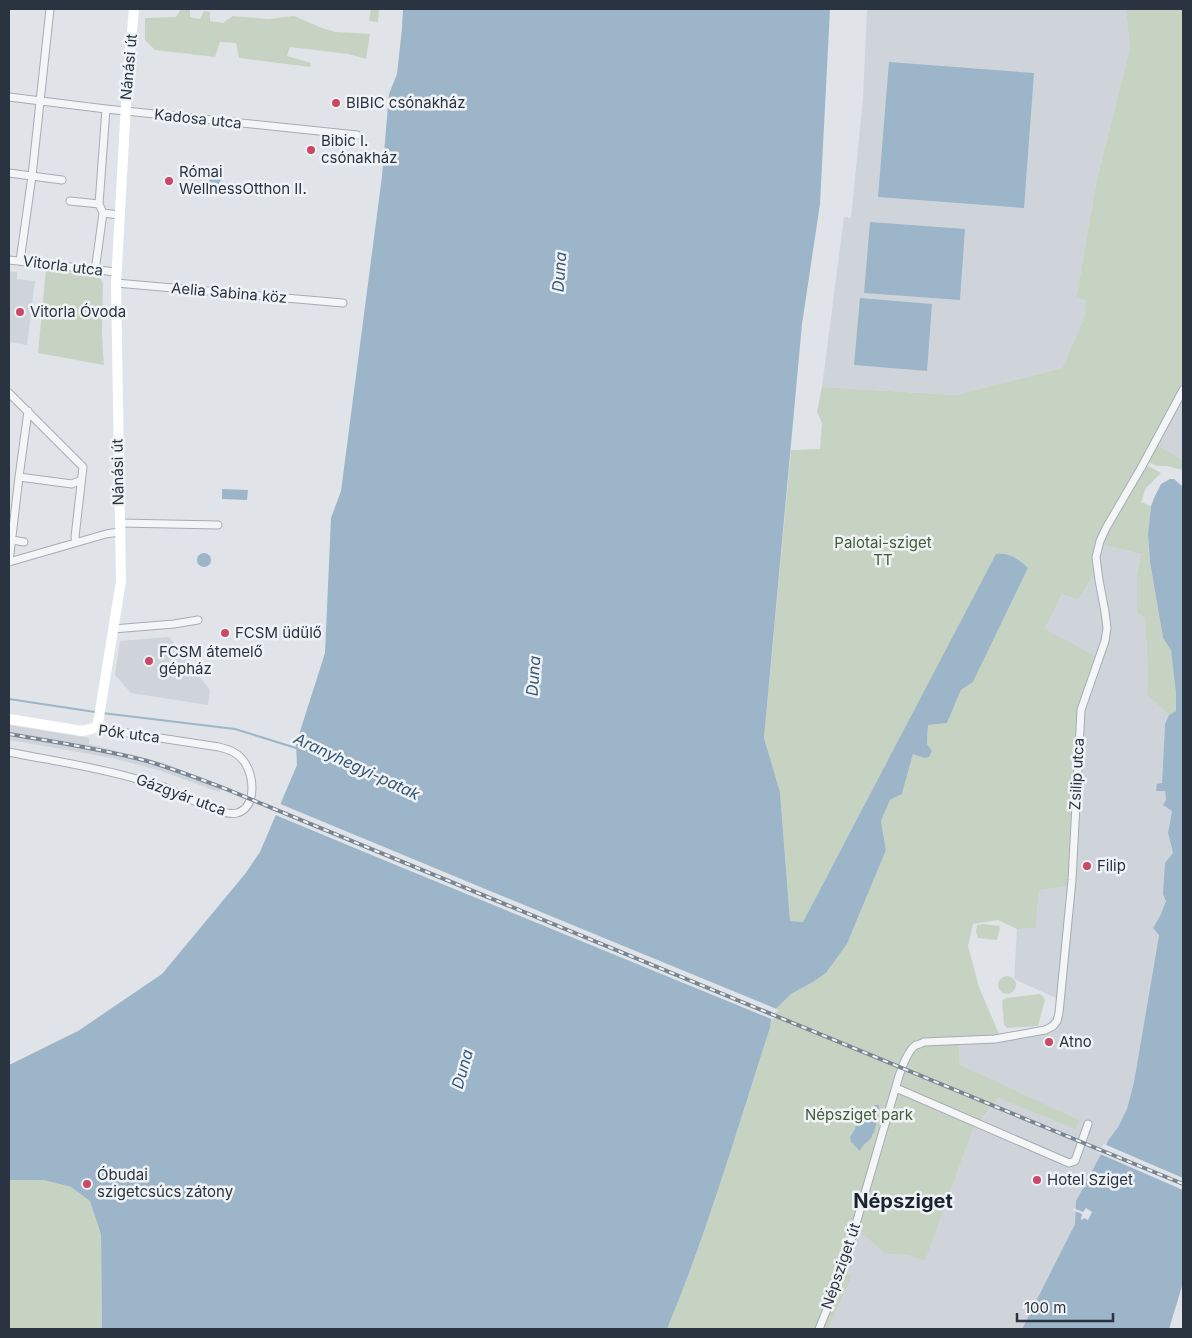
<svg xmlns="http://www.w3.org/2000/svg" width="1192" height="1338" font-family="Inter,sans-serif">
<rect width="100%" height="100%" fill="#e0e4e9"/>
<!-- built -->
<path fill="#cfd4db" d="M867 9H1126L1130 48 1097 179 1076 298 1087 299 1085 316 1062 368 956 395 822 387 844 217 851 218 863 98Z
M9 271 17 272V279L35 281 27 345 9 342Z
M1183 382V460L1152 442Z
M1099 544 1141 554 1137 575V613L1145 617 1148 674 1147 695 1169 715 1165 724 1162 783 1156 791H1165L1166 800 1172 811 1168 833 1173 853 1166 901 1160 916 1153 928 1159 934 1134 1082 1127 1109 1118 1127 1109 1139 1076 1201 1075 1224 1022 1329H828L852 1276 844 1272 860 1232 885 1254 907 1255 925 1260 973 1129 1000 1098 1076 1130 1080 1120 959 1064 960 1038 1031 1030 1047 1025 1055 1014 1056 998 1014 979 1017 929 1036 928 1039 890 1045 629 1062 594 1078 600 1093 576 1092 551Z
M169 637 210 690 208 705 131 693 115 675 120 641Z
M9 725 89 738V744L164 763 222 786 219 792 161 771 112 758 9 740Z"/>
<!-- green -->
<path fill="#c7d3c2" d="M181 9 190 10V17L200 19 204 11 210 12V21L223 23 233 16 269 19 294 16 322 28 336 32 370 34 366 59 348 54 290 47 287 56 311 63 310 67 239 58 236 43 220 42 215 57 155 50 145 40V18L176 17Z
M371 9H379L378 22 369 21Z
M1126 9H1183V382L1152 442 1183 460V470L1167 466H1157L1146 461 1145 464 1161 473 1146 488 1141 502 1151 506 1148 534 1150 562 1163 638 1171 649 1176 694V711L1169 715 1147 695 1148 674 1145 617 1137 613V575L1141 554 1099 544 1092 551 1093 576 1078 600 1062 594 1045 629 1099 658 1081 710 1075 817 1068 886 1039 890 1036 928 1017 929 998 920 973 924 968 946 979 987 999 1034 960 1038 959 1064 1080 1120 1076 1130 999 1098 973 1129 925 1261 907 1255 885 1254 860 1232 844 1271 852 1276 828 1329H667C708 1231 737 1129 770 1028L772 1013 791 994 813 982 826 973 847 944 886 850 881 821 890 800 902 794 913 754 924 758 929 757 932 751 927 744 928 725 947 723 961 690 973 682 1028 568C1018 558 1010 553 996 555L803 922 790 921 780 792 764 738 791 450 820 449 822 423 817 412 822 387 956 395 1062 368 1085 316 1086 300 1076 298 1097 179 1130 48Z
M46 269 100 277 103 284 102 336 104 365 38 353Z
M983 924 999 926 1000 928 997 940 978 938 976 932 977 925Z
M998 985a9 9 0 1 1 18 0a9 9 0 1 1-18 0Z
M1040 994 1043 996 1045 1000 1038 1026 1007 1028 1004 1025 1002 1001 1006 998Z
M9 1180H44L71 1187 90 1201 101 1235 102 1329H9Z"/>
<!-- water -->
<path fill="#9cb5c8" d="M403 9H830L820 204 802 324 764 738 780 792 790 921 803 922 996 554C1010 553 1018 558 1028 568L973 682 961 690 947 723 928 725 927 744 932 751 929 757 924 758 913 754 902 794 890 800 881 821 886 850 847 944 826 973 813 982 791 994 772 1013 770 1028C737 1129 708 1231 667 1329H102L101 1235 90 1201 71 1187 44 1180H9V1065L78 1031 162 974 245 874 260 852 297 765 296 744 325 653 331 518 341 491 382 176 389 94 397 74 402 28Z
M889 62 1034 73 1024 208 878 197Z
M219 172 224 174V177L220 181 218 187C215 189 212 187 209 185V180L211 179 213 174Z
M870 222 965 229 960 300 864 293Z
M860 298 932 304 927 371 854 365Z
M1170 479H1174L1183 487V1283L1169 1329H1022L1075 1224 1076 1201 1109 1139 1118 1127 1127 1109 1134 1082 1159 935 1153 928 1160 916 1166 901 1163 894 1165 863 1173 853 1168 833 1172 811 1163 805 1166 800 1165 791H1156L1157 784 1162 783 1165 724 1169 715 1176 711V694L1171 650 1163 638 1150 562 1148 534 1151 506 1154 498 1161 484Z
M222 489 248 490 247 500 222 499Z
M197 560a7 7 0 1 1 14 0a7 7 0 1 1-14 0Z
M875 1105H879C879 1115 876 1124 874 1133L872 1134V1137C869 1142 862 1144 860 1151L851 1142 850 1137 855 1129 857 1119 862 1115 868 1113Z"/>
<!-- pier -->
<path fill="#e0e4e9" d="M278 803 570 924 779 1010 774 1014V1020L391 863 273 814Z
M1104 1144 1183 1178V1190L1098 1153Z
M1073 1208 1083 1212 1086 1208 1092 1212 1088 1220 1084 1218 1082 1220 1081 1219 1082 1214 1073 1210Z"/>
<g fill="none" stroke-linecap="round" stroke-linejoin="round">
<!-- stream -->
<path stroke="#9cb5c8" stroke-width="2" d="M9 699 95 712
M102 713 235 729 296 748"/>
<defs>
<path id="street" d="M9 97 106 109 357 135
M9 173 62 180
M70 201 99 204
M103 213 119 215
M9 260 116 272
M20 261 32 176 50 9
M95 271 103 213 99 204 106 109
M116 283 343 303
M9 393 83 467 75 537 76 542
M28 411 19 477 72 484 81 480
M120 523 218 525
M12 540 24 542
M9 562 106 534 119 532
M9 562 19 477
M113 629 174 624 198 620
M9 752C53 761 97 767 140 780 150 783 160 785 169 789 185 796 221 817 237 813 257 807 254 776 245 763 239 753 230 750 219 747L101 729 96 727
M896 1088 1069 1163 1075 1161 1088 1124
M819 1329 834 1292 851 1241 899 1076C902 1067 908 1050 916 1045 917 1045 923 1043 924 1042L995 1039 1045 1030 1053 1026 1057 1021 1059 1013 1072 880 1081 710 1105 641 1107 628 1105 612 1099 580 1096 557 1100 541 1106 528 1141 468 1183 390"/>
</defs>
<!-- street casing -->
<use href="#street" stroke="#a5acb3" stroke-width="9"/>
<!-- street -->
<use href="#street" stroke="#f3f5f7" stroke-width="7"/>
<!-- secondary -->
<path stroke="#fff" stroke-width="10" d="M9 719 82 731 91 729 96 727 98 723 121 581 116 283 127 86 134 9"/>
<defs>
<path id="rail" d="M9 734C55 742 102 749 147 761 174 769 200 779 226 789L1183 1184"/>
</defs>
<!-- rail casing -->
<use href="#rail" stroke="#7a8592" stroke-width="4"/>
<!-- rail -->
<use href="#rail" stroke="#f0f3f6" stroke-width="2" stroke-dasharray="5.5" stroke-linecap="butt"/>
</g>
<!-- markers -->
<g fill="#cb4867" stroke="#f0f3f6" stroke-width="2">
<circle cx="336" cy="103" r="5"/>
<circle cx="311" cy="150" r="5"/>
<circle cx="169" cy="181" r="5"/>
<circle cx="20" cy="312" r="5"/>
<circle cx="225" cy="633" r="5"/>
<circle cx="149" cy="661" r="5"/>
<circle cx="1087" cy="866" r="5"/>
<circle cx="1049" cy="1042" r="5"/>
<circle cx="1037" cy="1180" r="5"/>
<circle cx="87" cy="1184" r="5"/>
</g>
<g text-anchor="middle" stroke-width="5" stroke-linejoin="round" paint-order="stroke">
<!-- street labels -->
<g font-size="15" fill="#293440" stroke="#f0f3f6">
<text transform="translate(129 67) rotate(-85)" y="5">Nánási út</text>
<text transform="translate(198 119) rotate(6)" y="5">Kadosa utca</text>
<text transform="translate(63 266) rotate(7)" y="5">Vitorla utca</text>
<text transform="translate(229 293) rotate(5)" y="5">Aelia Sabina köz</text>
<text transform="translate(118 472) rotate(-91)" y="5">Nánási út</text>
<text transform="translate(129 734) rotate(7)" y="5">Pók utca</text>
<text transform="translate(1077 774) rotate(-87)" y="5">Zsilip utca</text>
<text transform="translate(181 795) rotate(20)" y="5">Gázgyár utca</text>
<text transform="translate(841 1266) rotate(-71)" y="5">Népsziget út</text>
</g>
<!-- poi labels -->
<g font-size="15" fill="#293440" stroke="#f0f3f6" text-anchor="start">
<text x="346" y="108">BIBIC csónakház</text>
<text x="321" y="146">Bibic I.<tspan x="321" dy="17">csónakház</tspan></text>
<text x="179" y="177">Római<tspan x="179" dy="17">WellnessOtthon II.</tspan></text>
<text x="30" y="317">Vitorla Óvoda</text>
<text x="235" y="638">FCSM üdülő</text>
<text x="159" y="657">FCSM átemelő<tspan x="159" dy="17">gépház</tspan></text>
<text x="1097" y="871">Filip</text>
<text x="1059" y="1047">Atno</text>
<text x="97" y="1180">Óbudai<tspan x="97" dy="17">szigetcsúcs zátony</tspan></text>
<text x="1047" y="1185">Hotel Sziget</text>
</g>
<!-- park labels -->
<g font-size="15" fill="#415c37" stroke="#f0f3f6">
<text x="883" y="548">Palotai-sziget<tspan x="883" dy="17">TT</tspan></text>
<text x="859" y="1120">Népsziget park</text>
</g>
<!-- water labels -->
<g font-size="16" font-style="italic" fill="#345673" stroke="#f0f3f6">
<text transform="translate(559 272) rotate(-86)" y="6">Duna</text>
<text transform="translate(533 676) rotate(-86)" y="6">Duna</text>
<text transform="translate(357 766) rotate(25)" y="6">Aranyhegyi-patak</text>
<text transform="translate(462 1069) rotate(-74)" y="6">Duna</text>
</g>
<!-- district labels -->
<g font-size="20" font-weight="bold" fill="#1b2531" stroke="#f0f3f6">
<text x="903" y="1208">Népsziget</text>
</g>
</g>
<!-- border -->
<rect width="1192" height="1338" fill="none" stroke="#293440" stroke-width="20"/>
<!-- scale -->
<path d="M1017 1313v8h96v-8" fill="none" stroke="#293440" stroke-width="2.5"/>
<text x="1024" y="1313" font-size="15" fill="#293440" stroke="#f0f3f6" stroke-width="4" paint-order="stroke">100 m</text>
</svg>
